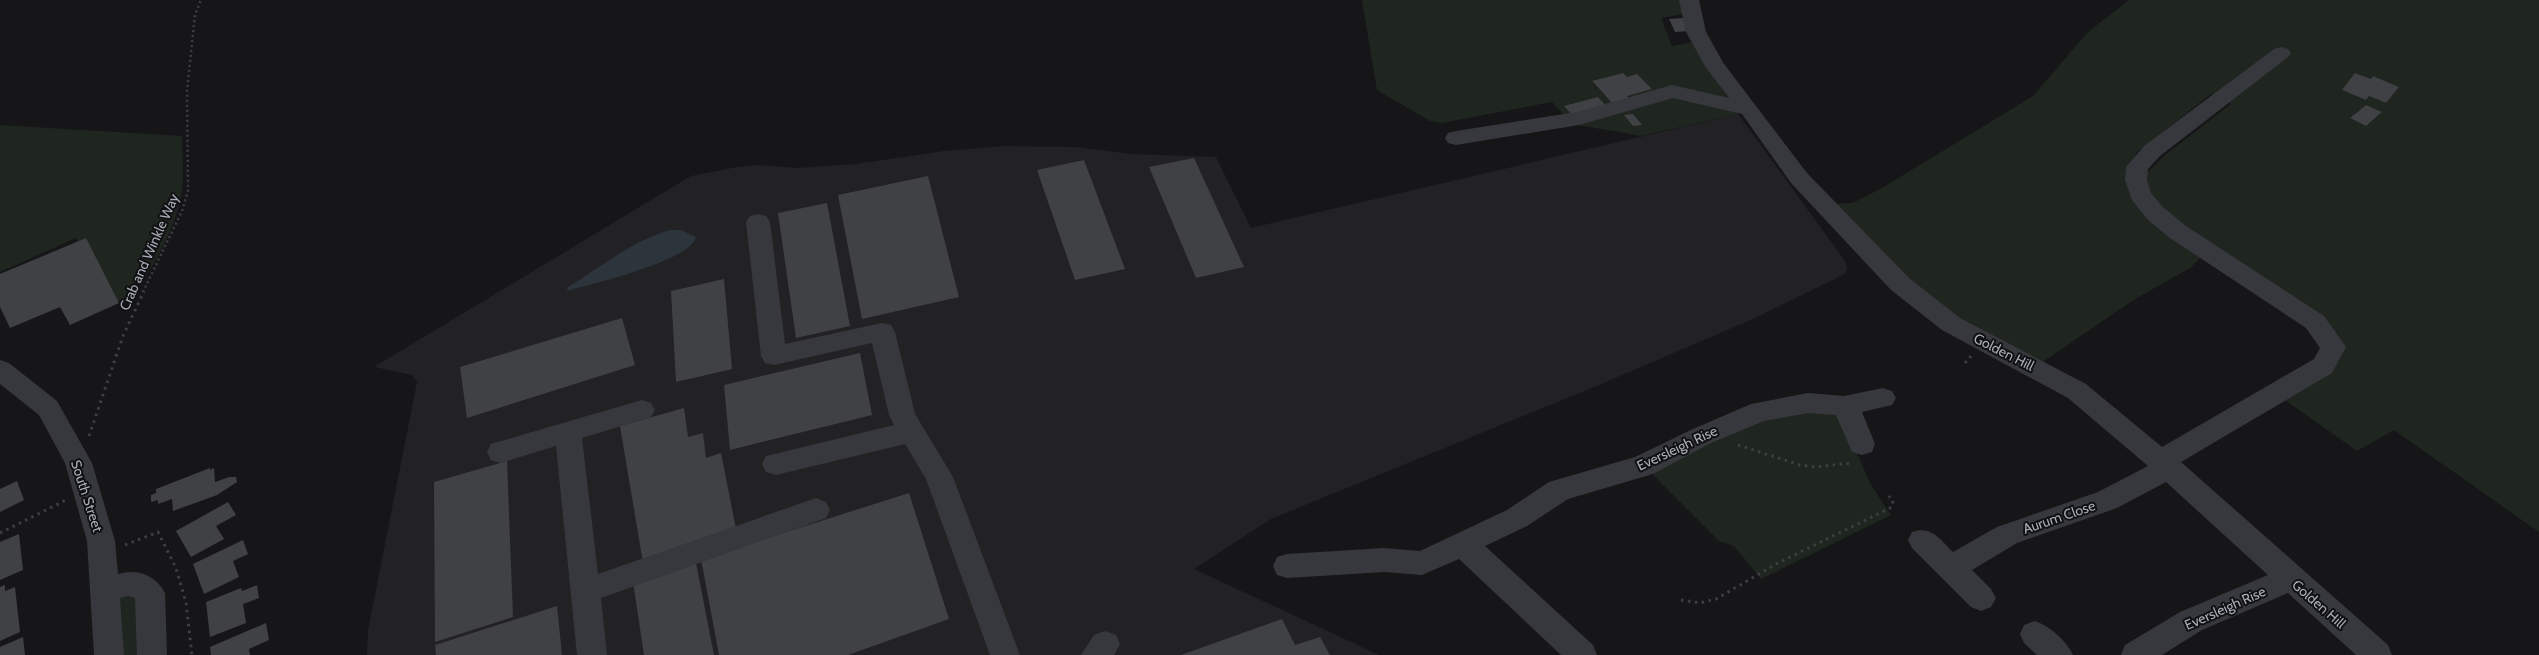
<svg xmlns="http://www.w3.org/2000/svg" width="2539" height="655" font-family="Cabin,sans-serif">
<rect width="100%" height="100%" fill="#161618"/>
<!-- built -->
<path fill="#222225" d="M1738 114 1845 261 1847 268 1845 274 1753 319 1599 385 1271 519 1194 569 1379 655H367L368 630 417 382 412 375 374 367 691 176 737 167 759 165 797 168 856 164 944 151 1007 146 1076 147 1131 154 1216 157 1251 228Z"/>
<!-- green -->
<path fill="#1e261f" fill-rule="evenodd" d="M1362 0H1683L1684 14 1661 18 1672 46 1693 42 1738 114 1641 136 1572 124 1552 102 1442 123 1430 121 1377 90ZM1623 73 1627 77V96L1630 98 1613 104 1592 82Z
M2129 0H2539V532L2394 430 2357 451 2285 400 2340 346 2193 236 2147 192V173L2164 156 2231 104 2211 94 2137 152 2126 175 2203 255 2190 268 2135 299 2041 363 2005 349 1916 292 1835 204 1853 203 1882 188 2033 96 2088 32ZM2356 73 2371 79 2373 76 2399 87 2386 103 2369 96 2366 100 2342 90ZM2366 105 2382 112 2366 126 2350 118Z
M0 125 182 136C182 153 184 173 182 190 178 221 155 268 134 291 127 298 120 301 111 304L76 238 0 272Z
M1816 410 1835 415 1842 419 1871 485 1891 515 1761 579 1734 546 1719 541 1654 476V470L1722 435 1773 418Z
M121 594H135L139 655H121L119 599Z"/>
<!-- water -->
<path fill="#2c353c" d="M670 230H681L696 237C691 261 591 284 567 291L568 287C601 267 632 241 670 230Z"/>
<!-- building -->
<path fill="#404145" d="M1683 18 1689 31 1675 32 1669 19Z
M1623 73 1627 77 1637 74 1652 89 1627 96 1630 99 1613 104 1592 81Z
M2355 73 2371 79 2373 76 2399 87 2386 103 2369 96 2366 100 2342 90Z
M1598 97 1606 106 1573 116 1564 106Z
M2366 105 2382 112 2366 126 2350 118Z
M1633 114 1642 125 1633 126 1624 115Z
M1194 158 1244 267 1196 278 1149 167Z
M1084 160 1125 269 1075 280 1037 170Z
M928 176 959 297 862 319 838 195Z
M827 203 850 326 796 338 778 213Z
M86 238 119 303 70 325 60 307 10 328 0 307V274Z
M724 279 732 369 676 382 671 291Z
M622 318 635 365 467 418 460 367Z
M860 353 872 415 730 450 724 385Z
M684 408 688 437 703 433 706 458 721 453 737 534 643 563 620 426Z
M507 461 513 617 435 642 434 482Z
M210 468V470L214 468 215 482 229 477H236L237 482 217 495 173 511 172 499 158 504V500L151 502V495L156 493V489Z
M17 481 24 500 0 512V489Z
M909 493 949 619 848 655H719L701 559Z
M228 502 236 515 216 526 224 539 191 557 176 531Z
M19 534 23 570 0 580V542Z
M243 540 248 554 233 561 239 577 204 594 193 564Z
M696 563 714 655H644L633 582Z
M5 585V591L15 587 20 632 0 641V587Z
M257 585 259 598 243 604 246 623 210 637 206 602 241 588 242 591Z
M557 606 562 655H436L435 645Z
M1282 619 1295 645 1320 637 1330 655H1181Z
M266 623 269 640 249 649 250 655H211L210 647Z
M23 637 25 655H0V647Z"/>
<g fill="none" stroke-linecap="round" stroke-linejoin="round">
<!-- path-far1 -->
<path stroke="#3d3f44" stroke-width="2.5" stroke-dasharray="2 3" stroke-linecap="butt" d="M143 292 182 211 188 191 187 91 195 15 201 0"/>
<!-- path -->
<path stroke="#3d3f44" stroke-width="3" stroke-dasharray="2.5 4.5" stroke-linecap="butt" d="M1965 363 1971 356
M89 436 123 336 144 291
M1738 445 1800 465 1816 467 1851 463
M0 533 66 500
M125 545 158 532 176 568 186 603 192 655
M1681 600 1700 603 1716 599 1778 563 1892 507 1893 501 1889 496"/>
<!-- minor -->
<path fill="#37383d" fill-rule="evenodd" d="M1679 0H1699L1706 32 1724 64 1807 173 1909 278 1960 318 2086 384 2162 447 2314 359 2320 348 2306 328 2170 238 2147 219 2132 200 2125 180 2126 167 2144 146 2274 49 2281 47 2288 49 2291 53 2288 57 2160 156 2148 169 2147 180 2151 193 2163 207 2186 226 2324 316 2346 347 2332 373 2181 462 2388 645 2392 655H2356L2288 593 2202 630 2162 655H2121L2125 645 2180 612 2268 575 2166 482 2117 508 2017 543 1972 570 1991 589 1996 598 1991 607 1981 611 1971 607 1912 548 1908 540 1912 532C1931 525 1940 539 1953 552L1997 527 2098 492 2148 466 2068 398 1942 330 1891 290 1791 183 1742 114 1673 98 1579 125 1456 145 1448 143 1445 138 1448 133 1456 131 1577 112 1672 85 1729 98 1705 66 1686 32Z
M758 214 766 216 770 222 785 344 882 323 891 325 895 332 915 414 953 477 1020 655H990L926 479 905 444 776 475 766 472 762 464 766 456 894 425 889 415 872 343 774 365 765 363 761 356 746 222 750 216Z
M0 360 9 363 57 401 92 463 115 541 118 574C137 568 156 575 165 593L167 655H137L135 598 128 596 120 598 124 655H94L87 541 65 463 39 415 0 384Z
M1883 388 1892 391 1896 398 1892 405 1862 412 1875 444 1872 452 1862 455 1852 452 1836 415 1808 413 1764 421 1711 443 1653 474 1568 499 1527 526 1485 546 1593 645 1597 655H1561L1459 559 1422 575 1384 572 1287 578 1277 575 1273 566 1277 557 1287 554 1384 548 1420 551 1507 510 1549 482 1635 457 1693 429 1751 404 1808 393 1844 396Z
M642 400 651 403 655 410 651 417 582 438 598 574 816 498 826 502 830 510 826 518 601 598 607 655H577L556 446 501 463 491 460 487 452 491 444Z
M2035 621C2051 627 2066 640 2073 655H2037L2024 643 2020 634 2024 625Z
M1105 631 1116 635 1120 644 1114 655H1081L1094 635Z"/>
</g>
<g text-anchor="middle" stroke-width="4" stroke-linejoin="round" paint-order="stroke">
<!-- street labels -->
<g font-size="14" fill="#a8adb8" stroke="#111113">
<text transform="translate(149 252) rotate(-66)" y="5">Crab and Winkle Way</text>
<text transform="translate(2004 352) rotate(27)" y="5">Golden Hill</text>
<text transform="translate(1677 448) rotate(-25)" y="5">Eversleigh Rise</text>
<text transform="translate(87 496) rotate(72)" y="5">South Street</text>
<text transform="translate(2059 517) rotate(-19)" y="5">Aurum Close</text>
<text transform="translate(2319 604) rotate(41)" y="5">Golden Hill</text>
<text transform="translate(2225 608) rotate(-24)" y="5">Eversleigh Rise</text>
</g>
</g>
</svg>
